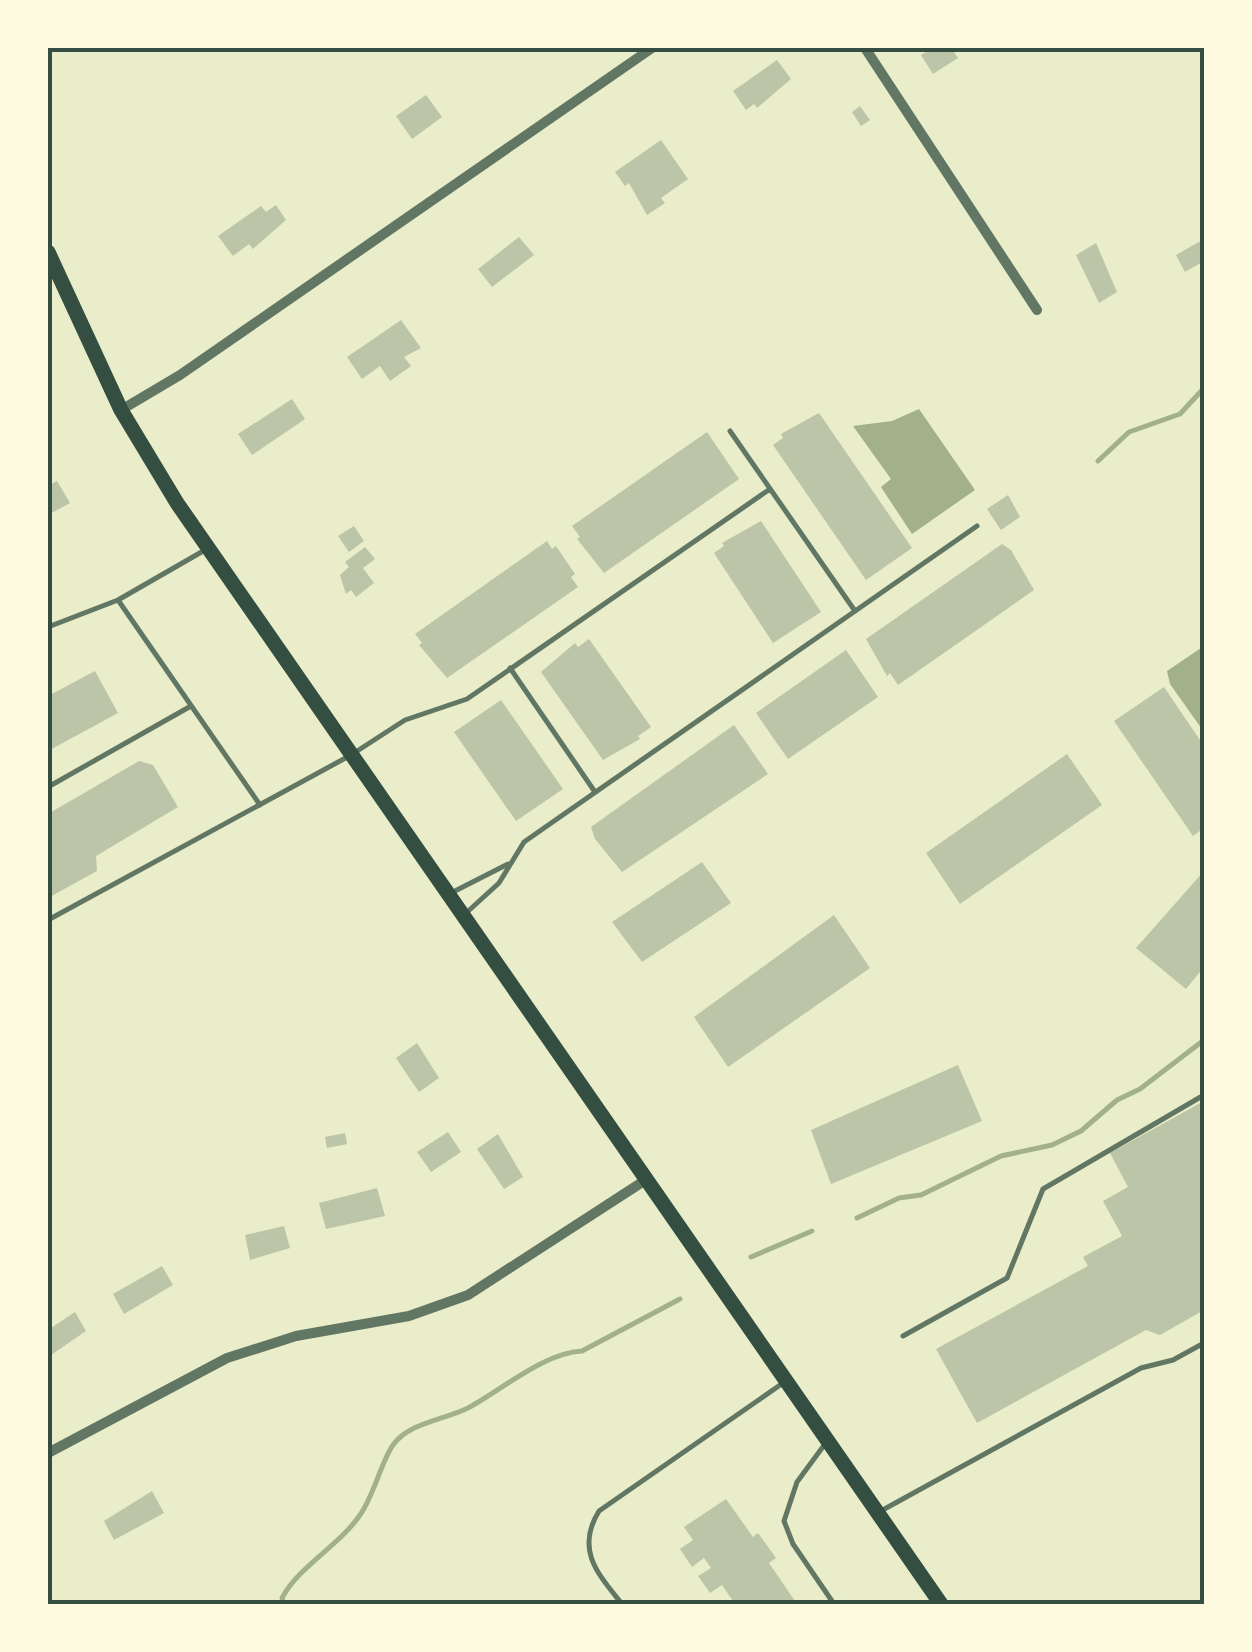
<svg xmlns="http://www.w3.org/2000/svg" width="1252" height="1652" font-family="Inter,sans-serif">
<rect width="100%" height="100%" fill="#e9edc9"/>
<!-- water -->
<path fill="#a3b18a" d="M919 409 975 490 912 534 881 487 891 479 853 426 892 421Z
M1204 646V732L1170 684 1167 671Z"/>
<g fill="none" stroke-linecap="round" stroke-linejoin="round">
<!-- stream -->
<path stroke="#a3b18a" stroke-width="5" d="M1098 461 1129 432 1180 414 1204 388
M857 1218 899 1198 921 1195 1001 1156 1052 1145 1081 1131 1117 1100 1140 1089 1204 1040
M751 1257 812 1231
M284 1604 282 1598C300 1565 338 1547 360 1515 374 1495 382 1460 393 1445 410 1422 444 1420 468 1408 502 1390 543 1353 582 1351L680 1299"/>
</g>
<!-- building -->
<path fill="#bcc5a7" d="M933 48H959L954 52 958 58 933 74 921 55Z
M777 60 791 79 757 108 754 104 746 110 733 91Z
M426 95 442 117 412 139 396 116Z
M860 106 870 120 861 126 852 112Z
M661 140 688 179 661 198 665 203 647 215 629 183 625 186 615 172Z
M276 205 286 220 253 249 249 244 233 256 218 236 261 206 266 212Z
M519 237 534 255 492 287 478 269Z
M1204 239V261L1185 272 1176 255Z
M1096 243 1117 292 1099 303 1076 255Z
M401 320 421 348 404 357 411 366 390 381 380 366 362 379 347 357Z
M292 399 305 419 252 455 238 434Z
M819 413 912 548 866 580 773 445 783 438 781 434Z
M707 432 739 479 604 573 577 539 580 537 572 526Z
M57 481 70 503 48 515V486Z
M1008 495 1020 517 1001 530 987 509Z
M761 521 821 612 773 643 714 553 724 546 722 543Z
M354 526 364 541 349 552 338 536Z
M547 541 552 549 556 546 575 574 571 577 578 587 447 678 419 645 422 643 415 634Z
M1002 544 1011 550 1034 590 898 685 890 673 887 676 866 639Z
M365 547 375 559 363 568 374 583 356 597 351 590 346 594 340 575 349 567 345 562Z
M589 639 651 727 638 736 640 739 603 760 541 672 575 643 578 647Z
M846 650 878 697 788 759 756 713Z
M95 671 118 713 48 751V696Z
M1164 687 1204 746V828L1193 836 1114 721Z
M501 700 563 789 516 821 454 732Z
M734 725 768 774 622 872 595 839 591 827Z
M1067 754 1102 805 960 904 926 853Z
M139 761 153 765 178 807 96 856 97 871 48 898V814Z
M702 862 731 903 642 962 612 922Z
M1204 871V967L1186 989 1136 948Z
M834 915 870 968 728 1067 694 1017Z
M417 1043 439 1078 419 1092 396 1058Z
M958 1065 982 1121 831 1184 811 1130Z
M1204 1101V1310L1160 1335 1146 1330 977 1423 936 1349 1088 1266 1083 1257 1122 1236 1103 1201 1128 1187 1110 1153Z
M448 1132 461 1152 431 1172 417 1152Z
M345 1133 347 1144 327 1148 325 1137Z
M498 1134 523 1177 504 1189 477 1149Z
M377 1188 385 1216 326 1229 319 1203Z
M284 1226 290 1248 250 1260 245 1235Z
M162 1266 173 1285 124 1314 113 1294Z
M75 1312 86 1331 48 1357V1330Z
M152 1491 164 1513 114 1540 104 1521Z
M726 1499 753 1537 758 1533 776 1558 769 1563 797 1604H735L722 1585 710 1593 698 1576 711 1568 704 1558 692 1567 680 1549 693 1540 684 1527Z"/>
<g fill="none" stroke-linecap="round" stroke-linejoin="round">
<!-- service -->
<path stroke="#617663" stroke-width="5" d="M730 431 855 611
M118 600 260 805
M48 627 118 600 205 550
M510 668 595 792
M48 787 191 706
M453 892 508 864
M465 914 499 883 524 842 977 526
M48 920 351 755 405 720 467 699 770 489
M903 1336 1007 1278 1043 1189 1204 1095
M825 1444 797 1482 784 1521 793 1544 834 1604
M879 1512 1141 1368 1173 1360 1204 1343
M622 1604C598 1574 575 1550 599 1511L783 1383"/>
<!-- minor -->
<path stroke="#617663" stroke-width="10" d="M865 48 1037 310
M121 410 180 375 652 48
M48 1453 227 1358 296 1336 409 1316 468 1295 644 1181"/>
<!-- secondary -->
<path stroke="#344e41" stroke-width="15" d="M48 252 121 410 177 503 941 1604"/>
</g>
<!-- border -->
<rect width="1252" height="1652" fill="none" stroke="#fefae0" stroke-width="100"/>
<rect x="50" y="50" width="1152" height="1552" fill="none" stroke="#344e41" stroke-width="4"/>
</svg>
